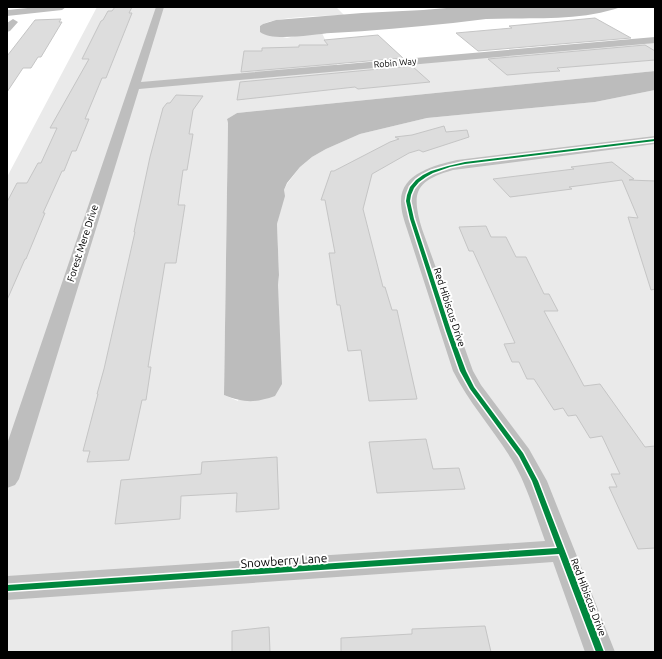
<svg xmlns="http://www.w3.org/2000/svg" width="662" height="659" font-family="Ubuntu,sans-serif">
<rect width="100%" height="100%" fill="#fff"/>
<!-- green -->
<path fill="#eaeaea" d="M97 7H336L344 15C326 16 272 16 260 26V32L287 38 304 34 322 33 338 67 655 40V71L237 113 227 119 228 123 224 395 238 401 278 285 279 275 277 224 284 196V190L287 184 300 167 312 157 326 149 360 134 427 118 595 102 655 90V652H7V177Z"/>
<!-- water -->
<path fill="#bcbcbc" d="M458 7H621C578 22 531 17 486 19 475 20 464 22 453 23 412 27 372 31 331 33 315 34 272 42 260 32V26L263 24 276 20 362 13 423 10Z
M655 71V90L595 102 427 118 360 134 326 149 312 157 300 167 287 183 284 190 285 196 277 224 279 275 278 285 282 384 275 396C255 403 244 403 224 395L228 123 227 119 237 113Z"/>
<!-- building -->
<path fill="#ddd" stroke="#c5c5c5" d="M115 7H132L129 13H132L106 78H102L85 119H89L76 151H72L64 171H62L43 213H45L26 259H25L7 300V202L17 183H27L38 163H41L57 128H50L89 59H82L101 21 103 20 108 11H112Z
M595 18 631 38 478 51 456 33 512 28 509 26Z
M61 19 59 22H62L41 57H38L31 68H23L7 92V56L11 51 35 20Z
M378 35 403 58 241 72 244 51H262V48L299 47V45H328L324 40Z
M645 45 655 51V60L557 68 560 71 530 73 507 75 488 59Z
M412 66 430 82 358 89 355 87 237 100 240 82Z
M176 95 203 96 193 110 189 134H193L187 170H183L178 205H185L176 263H165L148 367H151L146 400H142L129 460 87 462 90 451H83L98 394H97L104 369 135 232H134L150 157 163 108 167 103H170Z
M444 126 446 132 467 130 469 137 423 152 419 150 409 153 372 174 363 209 383 287H385L392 310H397L417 399 369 401 361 350 348 351 340 305H337L329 253H335L325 200H321L331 171H334L390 142 399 139 395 137 412 135Z
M612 162 634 179 629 180 655 181V289L651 290 628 217 638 218 622 180 569 187 572 189 510 197 493 179 574 169 571 167Z
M486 226 491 237H506L516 257H526L544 294H549L558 311H544L584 386 600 384 645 447 655 446V548L638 549 620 511 609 487H617L611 474H620L602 436 590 438 576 415 568 416 563 408 554 410 534 379H527L519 362H512L504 344 515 343 473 251H469L459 227Z
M426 439 433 469 459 468 465 489 377 493 369 442Z
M277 457 279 509 236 512 237 493 181 496 180 519 115 524 121 480 201 474 202 462Z
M485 626 491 652H341V638L412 634V629Z
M269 627 270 652H232V631Z"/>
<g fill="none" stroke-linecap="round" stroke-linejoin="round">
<!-- minor -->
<path fill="#bebebe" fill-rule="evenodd" d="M38 7H66L62 10 7 16V10Z
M156 7H164L141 82 655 37V43L139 89 19 479 15 485 7 488V444Z
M13 19 18 22 10 31 7 32V23Z
M655 136V144L453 170C415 181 411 192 422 229L473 371 481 385 529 449 547 481 615 652H585L553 562 7 600V576L545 541C535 514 527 485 512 460 493 429 469 403 453 371L407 229C404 220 401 211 401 201 401 173 436 165 457 160Z"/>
<defs>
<path id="cycleway" d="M655 139V141L465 164 450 167 433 173 426 177 419 182 414 188 411 195 410 201 414 219 451 331 466 371 474 387 523 453 538 481 604 652H596L559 554 7 591V585L557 548 532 481 519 456 470 389 460 371 446 331 410 219 406 201 407 195 410 187 416 180 423 175 431 171 448 166 465 162Z"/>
</defs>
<!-- cycleway casing -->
<use href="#cycleway" stroke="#fff" stroke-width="3"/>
<!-- cycleway -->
<use href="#cycleway" fill="#00873e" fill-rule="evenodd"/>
</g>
<g text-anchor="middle" stroke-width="4" stroke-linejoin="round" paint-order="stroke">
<!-- far-street labels -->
<g font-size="9" fill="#000" stroke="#fff">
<text transform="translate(395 63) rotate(-5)" y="3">Robin Way</text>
</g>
<!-- street labels -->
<g font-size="10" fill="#000" stroke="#fff">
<text transform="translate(82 243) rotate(-72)" y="4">Forest Mere Drive</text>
<text transform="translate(450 307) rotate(72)" y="4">Red Hibiscus Drive</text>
<text transform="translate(589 597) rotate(69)" y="4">Red Hibiscus Drive</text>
</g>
<!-- near-street labels -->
<g font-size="12" fill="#000" stroke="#fff">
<text transform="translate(284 561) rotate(-4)" y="4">Snowberry Lane</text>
</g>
</g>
<!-- border -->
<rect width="662" height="659" fill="none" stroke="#000000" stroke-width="16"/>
</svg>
